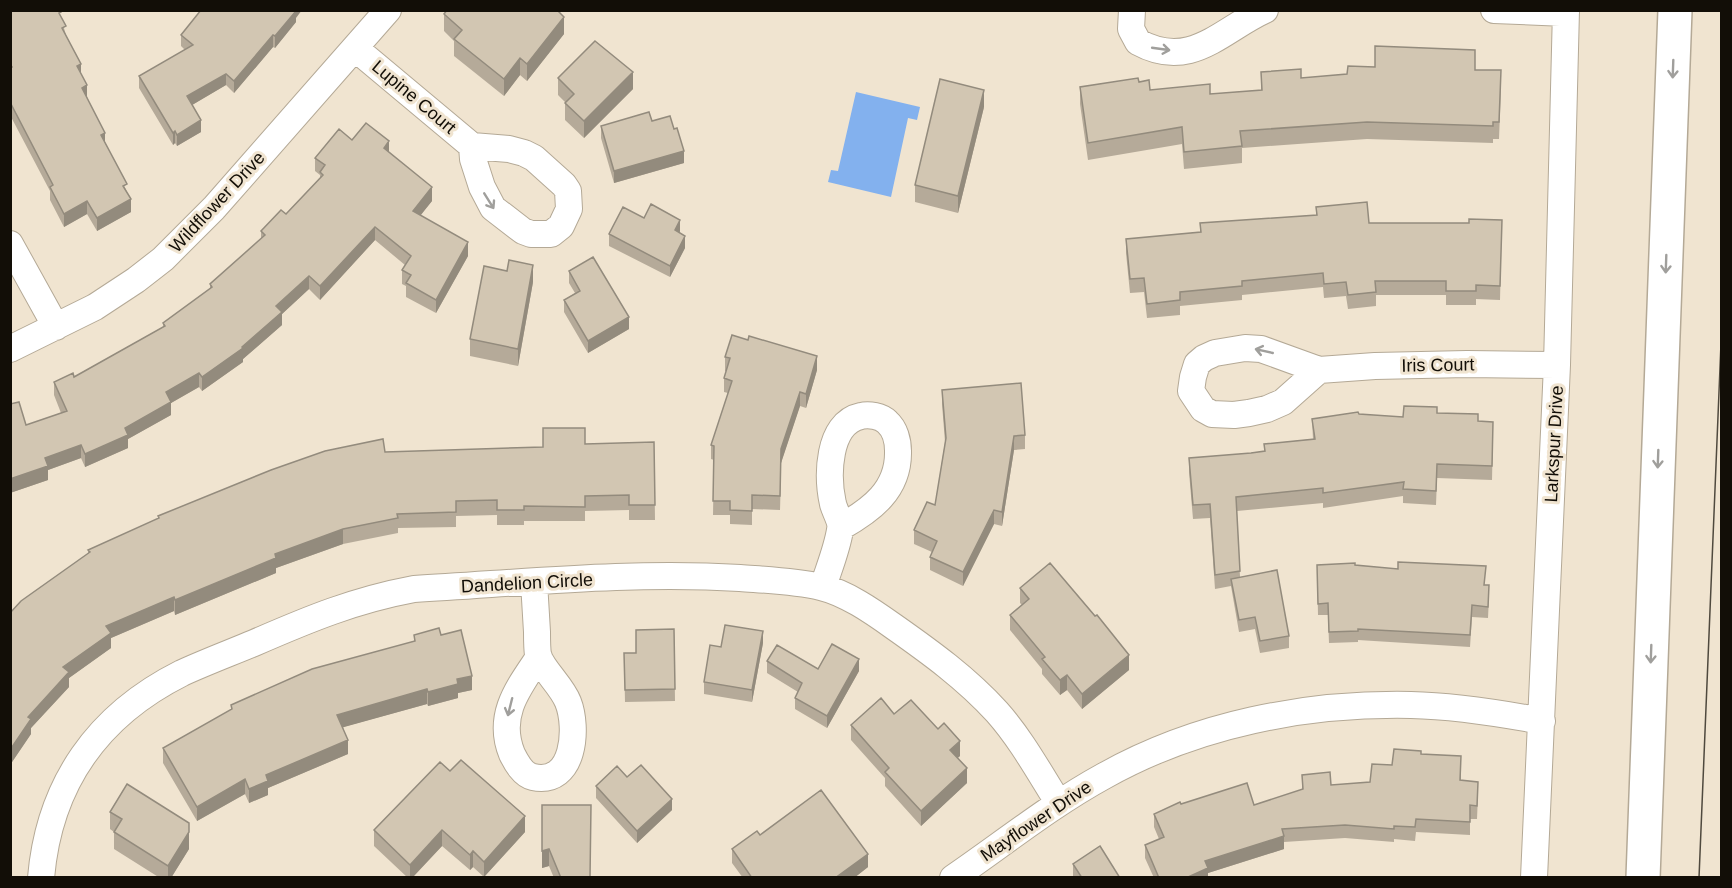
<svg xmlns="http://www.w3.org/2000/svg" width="1732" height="888" font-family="Helvetica,sans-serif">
<rect width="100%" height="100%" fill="#f0e4d0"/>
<!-- water -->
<path fill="#83b1ee" d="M856 92 920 107 917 120 908 118 891 197 828 182 831 170 838 171Z"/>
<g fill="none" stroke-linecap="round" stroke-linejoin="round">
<defs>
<path id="street" d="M1132 10 1131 29 1138 42C1191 71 1221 30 1265 10
M1494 10 1566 13
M356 49 472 146 509 149 524 153 534 158 564 185 568 191 569 209 561 226 551 234H531L523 231 493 208 482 187 473 159 472 146
M10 244 56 327
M10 349 95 307 136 280 163 259 214 208 388 10
M1319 370 1283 402 1267 409 1249 413 1234 415 1212 414 1203 409 1191 391 1193 377 1197 364 1204 358 1215 353 1245 348 1261 349 1319 370 1375 366 1467 364 1557 365
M534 582C535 598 536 615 537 632 537 639 537 648 538 655 542 669 562 686 568 702 578 727 575 786 533 777 523 775 516 762 512 754 496 715 519 687 539 657
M823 587C829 568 837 549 840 530 842 522 835 512 833 504 827 477 827 423 861 416 869 414 881 416 887 422 895 429 898 441 898 451 899 490 871 510 841 527
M41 878C49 784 98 715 182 673 206 662 230 653 254 643 309 619 355 600 414 589 522 583 632 571 740 578 767 580 795 581 821 587 846 593 872 611 893 626 930 652 966 678 997 712 1021 739 1039 772 1058 802
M953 878C1004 843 1051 805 1104 776 1197 724 1305 703 1411 705 1454 706 1499 713 1542 721
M1534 878 1557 365 1566 10"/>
<path id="highway" d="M1643 878 1675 10"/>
</defs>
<!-- street casing -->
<use href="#street" stroke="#b4a996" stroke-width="28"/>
<!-- highway casing -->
<use href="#highway" stroke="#b4a996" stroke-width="36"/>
<!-- street -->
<use href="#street" stroke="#fff" stroke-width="26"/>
<!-- highway -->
<use href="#highway" stroke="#fff" stroke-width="33"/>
<!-- tram -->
<path stroke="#4f493e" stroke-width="1.5" d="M1699 878 1722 319"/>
</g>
<!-- wall -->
<path fill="#b5aa99" d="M10 10 61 18 66 35 81 74 87 97 105 143 127 192 131 212 97 231 87 214 64 227 50 200V191L10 115Z
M444 14 564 34 527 81 520 75 504 96 454 56V41L444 31Z
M296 18V22L275 48 273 47 234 93 226 85 192 105 201 132 177 146 175 143 173 145 139 88V76L185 50 181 46V35Z
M1475 70 1501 88 1499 139H1493V143L1367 139 1242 148V163L1184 169 1182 144 1088 160 1080 104V87L1139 82 1150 90 1210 94 1261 90V72L1301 78Z
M558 78 633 89 584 138 565 120V102L558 95Z
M984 107 958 213 915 202V185Z
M652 121 674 129 684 163 614 183 601 138V126Z
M352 140 389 152 432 201 420 215 468 256 436 313 406 297V286L402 284V270L405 265 375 240 320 300 309 289 282 314V325L243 359V362L202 391 199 387 171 403V415L128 439V448L85 467 81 458 48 470V480L10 493V404L26 425 61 413 54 395V382L74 377 163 327V323L210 289V284L261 239V231L286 214 320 178V175L315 171V158Z
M1316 207 1369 223H1469L1502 220 1500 300 1476 299V305H1446V295H1376V306L1348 309 1346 296 1324 298 1323 287 1242 295V300L1180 306V315L1147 318 1144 292 1130 293 1126 253V239L1200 232V223L1316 215Z
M644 218 680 231V233L685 248 670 277 609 246V234Z
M569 271 629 329 588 353 564 312V300L575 293 569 283Z
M533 282 518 366 470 356V339Z
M725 357 817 370 806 408 800 406 781 463 780 510 752 509V525L730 524V515H713L714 460 711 459V445L728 393 724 392V378L726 371H725Z
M942 390 1025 435V449L1014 450 1002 526 994 524 963 586 930 570V557L932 552 914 544V530L935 505 945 442 942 404Z
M1437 413 1478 421 1493 436 1492 480 1437 478 1436 505 1403 503V496L1323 508V503L1237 511 1240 577 1289 636V648L1260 653 1255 629 1239 632 1231 586 1215 589 1210 518 1193 519 1189 472V458L1251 453 1264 451V444L1313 439 1312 419 1359 414 1403 417Z
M654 442 655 520H629V510L585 511V521H524V525H497V515L456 516V527L398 528V533L343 544 276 568V573L175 615 174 611 111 638V648L69 678V687L31 728V734L10 765 88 553V550L158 519V516L385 452 543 447 585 444Z
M1317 565H1355L1485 585 1489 597 1488 618 1472 617 1470 647 1358 640V642L1329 643 1328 615H1318Z
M1020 588 1129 670 1082 709 1067 690 1060 695 1042 674V669L1010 630V615L1022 605 1020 603Z
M674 629 675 701 625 702 624 653H636Z
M414 635H441L472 690 458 693V698L428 706 427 704 343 727 348 754 268 788V795L249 803 245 794 197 821 163 763V748L231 710V705L414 641Z
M763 643 752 702 704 694V682Z
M767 661 818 669 859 671 827 728 795 709V698L798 692 767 673Z
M851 725 960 756 957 758 967 783 921 826 885 786V778L851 740Z
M1421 754 1461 770V780L1478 795 1477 819H1470V835L1416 832 1415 841 1394 839V842L1345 838 1284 842V849L1208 873V878H1154L1145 858V845L1159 839 1154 827V814L1181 804 1254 805 1302 790V775L1331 785 1370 782 1392 765Z
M450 771 525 832 484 877 473 867 470 870 442 846 412 878H408L374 846V830Z
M627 777 672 810 637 843 596 798V786Z
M542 805 590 878H554L549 866 542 868Z
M110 812 189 849 171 878H160L114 849V832L110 829Z
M760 835 868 867 854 878H743L732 863V849Z
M1073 864 1120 878H1073Z"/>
<!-- shaded-wall -->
<path fill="#938b7d" d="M294 10H302L296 18V22L275 48V36Z
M564 17V34L527 81V64Z
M273 35V47L234 93V81Z
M520 58V75L504 96V79Z
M81 64V77L77 66Z
M633 72V89L584 138V121Z
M226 74V85L187 108V96Z
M87 85V98L82 88Z
M984 90V107L958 213V196Z
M201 120V132L177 146V135Z
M175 131V143L173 145V133Z
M105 133V146L101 135Z
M389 141V155L384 148Z
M684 151V163L614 183V171Z
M432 187V201L413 225V211Z
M131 199V212L97 231V218Z
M87 201V214L64 227V214Z
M680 220V231L675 242V230Z
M375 227V240L320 300V286Z
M685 236V248L670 277V266Z
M468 242V256L436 313V300Z
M533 265V282L518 366V349Z
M309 276V289L282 314V325L243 359V362L202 391V377L242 347 276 306Z
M629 317V329L588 353V341Z
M817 356V370L806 408V394Z
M199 373V387L171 403V415L128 439V448L85 467V454L125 428 166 392Z
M800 392V406L781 463 780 510 781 449Z
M1014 436V450L1002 526V512Z
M81 445V458L48 470V480L10 493V479L45 458Z
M994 510V524L963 586V572Z
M343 529V544L276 568V573L175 615V600L275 554Z
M174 597V611L111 638V648L69 678V687L31 728V734L10 765V750L28 717 63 667 106 626Z
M763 631V643L752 702V690Z
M1129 655V670L1082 709V694Z
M859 659V671L827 728V716Z
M1067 675V690L1060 695V680Z
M472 676V690L458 693V698L428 706V692L457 679Z
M427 689V704L337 729V715Z
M348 740V754L268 788V795L249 803V789L266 775Z
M960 741V756L950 765V750Z
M967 768V783L921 826V811Z
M245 779V794L197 821V807Z
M672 799V810L637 843V831Z
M525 816V832L484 877V862Z
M442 830V846L412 878H410V865Z
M189 832V849L171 878H168V866Z
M1284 836V849L1208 873V878H1186L1205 861Z
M549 849V866L542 868V851Z
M473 851V867L470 870V855Z
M868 854V867L854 878H835Z"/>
<!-- building -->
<path fill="#d2c6b2" stroke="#938b7d" stroke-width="1.5" d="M10 10H60L61 12 59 13 66 26 62 28 81 64 77 66 87 85 82 88 105 133 101 135 127 184 123 186 131 199 97 218 87 201 64 214 50 187 53 185 10 102V68L12 67 10 64Z
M201 10 296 11 275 36 273 35 234 81 226 74 187 96 201 120 177 135 175 131 173 133 139 76 193 45 181 35Z
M447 10H557L564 17 527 64 520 58 504 79 454 39 462 30 444 14Z
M595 41 633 72 584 121 565 103 574 94 558 78Z
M1375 46 1475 50V70H1501L1499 122H1493V126L1367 122 1240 131 1242 146 1184 152 1182 127 1088 143 1080 87 1138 78 1139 82 1149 80 1150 90 1210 84V94L1262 90 1261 72 1301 69V78L1347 74 1348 66 1375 67Z
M940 79 984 90 958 196 915 185Z
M649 112 652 121 670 116 674 129 677 128 684 151 614 171 601 126Z
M366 123 389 141 384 148 432 187 413 211 468 242 436 300 406 283 411 275 402 270 411 256 375 227 320 286 309 276 276 306 282 312 242 347 243 348 202 377 199 373 166 392 171 402 125 428 128 435 85 454 81 445 45 458 48 466 10 479V404L19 402 26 425 67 411 54 382 73 373 74 377 165 326 163 323 212 287 210 284 265 235 261 231 281 210 286 214 323 175 320 172 325 165 315 158 339 129 352 140Z
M1367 202 1369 223H1469V219L1502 220 1500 286 1476 285V291H1446V281H1375L1376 292 1348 295 1346 282 1324 284 1323 273 1242 281V286L1180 292V300L1147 304 1144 278 1130 279 1126 239 1201 232 1200 223 1317 215 1316 207Z
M651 204 680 220 675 230 685 236 670 266 609 234 623 207 644 218Z
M593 257 629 317 588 341 564 300 580 291 569 271Z
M509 260 533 265 518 349 470 339 484 266 507 271Z
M732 335 748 340 749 336 817 356 806 394 800 392 781 449 780 496 752 495V511L730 510V501H713L714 446 711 445 732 381 724 378 730 358 725 357Z
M1021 383 1025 435 1014 436 1002 512 994 510 963 572 930 557 937 541 914 530 927 502 935 505 946 438 942 390Z
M1404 406 1437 407V413L1478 414V421L1493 422 1492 466 1437 464 1436 491 1403 489 1404 482 1323 493V488L1236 497 1240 571 1215 575 1210 504 1193 505 1189 458 1251 453 1265 451 1264 444 1315 439 1312 419 1358 412 1359 414 1403 417Z
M543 428H585V444L654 442 655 505H629V495L585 496V507L524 506V510H497V500L456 501V512L397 514 398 518 343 529 275 554 276 558 175 600 174 597 106 626 111 633 63 667 69 672 28 717 31 719 10 750V613L21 601 90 552 88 550 159 518 158 516 271 470 325 451 383 439 385 452 543 447Z
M1398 562 1486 566 1484 585H1489L1488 607 1472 605 1470 635 1358 629V631L1329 632 1328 603 1318 604 1317 565 1355 563V565L1398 569Z
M1050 563 1095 616 1097 615 1129 655 1082 694 1067 675 1060 680 1042 659 1045 657 1010 615 1029 599 1020 588Z
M1277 570 1289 636 1260 641 1255 617 1239 620 1231 579Z
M725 625 763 631 752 690 704 682 710 645 721 647Z
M439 628 441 635 461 630 472 676 457 679 458 684 428 692 427 689 337 715 348 740 266 775 268 781 249 789 245 779 197 807 163 748 232 709 231 705 312 669 415 641 414 635Z
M674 629 675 689 625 690 624 653H636V630Z
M832 644 859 659 827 716 795 698 802 683 767 661 777 645 818 669Z
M881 698 894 714 911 700 938 729 944 723 960 741 950 750 967 768 921 811 885 772 889 768 851 725Z
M1394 749 1421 751V754L1461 756 1460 780 1478 782 1477 806 1470 805V822L1416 819 1415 827 1394 826V829L1345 825 1282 829 1284 836 1205 861 1208 868 1186 878H1159L1145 845 1164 837 1154 814 1180 802 1181 804 1247 783 1254 805 1303 789 1302 775 1330 772 1331 785 1370 782 1372 764 1392 765Z
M461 760 525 816 484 862 473 851 470 855 442 830 410 865 374 830 440 762 450 771Z
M641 765 672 799 637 831 596 786 617 766 627 777Z
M127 784 189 823V832L168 866 114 832 122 819 110 812Z
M821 790 868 854 835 878H752L732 849 757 831 760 835Z
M542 805H591L590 878H561L549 849 542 851Z
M1100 846 1120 878H1082L1073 864Z"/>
<!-- one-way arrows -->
<defs><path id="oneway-shaft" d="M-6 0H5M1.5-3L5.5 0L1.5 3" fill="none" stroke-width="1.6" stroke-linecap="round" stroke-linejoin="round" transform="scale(1.5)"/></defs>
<g stroke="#a09f9c">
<use href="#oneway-shaft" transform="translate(1161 49) rotate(8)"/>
<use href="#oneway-shaft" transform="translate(1673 69) rotate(92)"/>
<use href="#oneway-shaft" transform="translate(489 201) rotate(58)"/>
<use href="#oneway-shaft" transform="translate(1666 264) rotate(92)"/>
<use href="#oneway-shaft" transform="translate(1264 351) rotate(-167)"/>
<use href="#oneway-shaft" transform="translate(1658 459) rotate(92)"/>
<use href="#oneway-shaft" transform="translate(1651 654) rotate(92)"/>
<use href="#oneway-shaft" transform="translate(510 707) rotate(104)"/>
</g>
<g text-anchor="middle" stroke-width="6" stroke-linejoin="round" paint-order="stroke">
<!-- street labels -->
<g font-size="18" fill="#120e07" stroke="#f0e4d0">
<text transform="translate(414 97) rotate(40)" y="6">Lupine Court</text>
<text transform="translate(217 202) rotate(-47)" y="6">Wildflower Drive</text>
<text transform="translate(1438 365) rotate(-1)" y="6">Iris Court</text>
<text transform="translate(1554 444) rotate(-87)" y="6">Larkspur Drive</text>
<text transform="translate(527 583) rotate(-3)" y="6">Dandelion Circle</text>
<text transform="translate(1036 821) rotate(-34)" y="6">Mayflower Drive</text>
</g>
</g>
<!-- border -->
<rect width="1732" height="888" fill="none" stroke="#120e07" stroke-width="24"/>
</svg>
